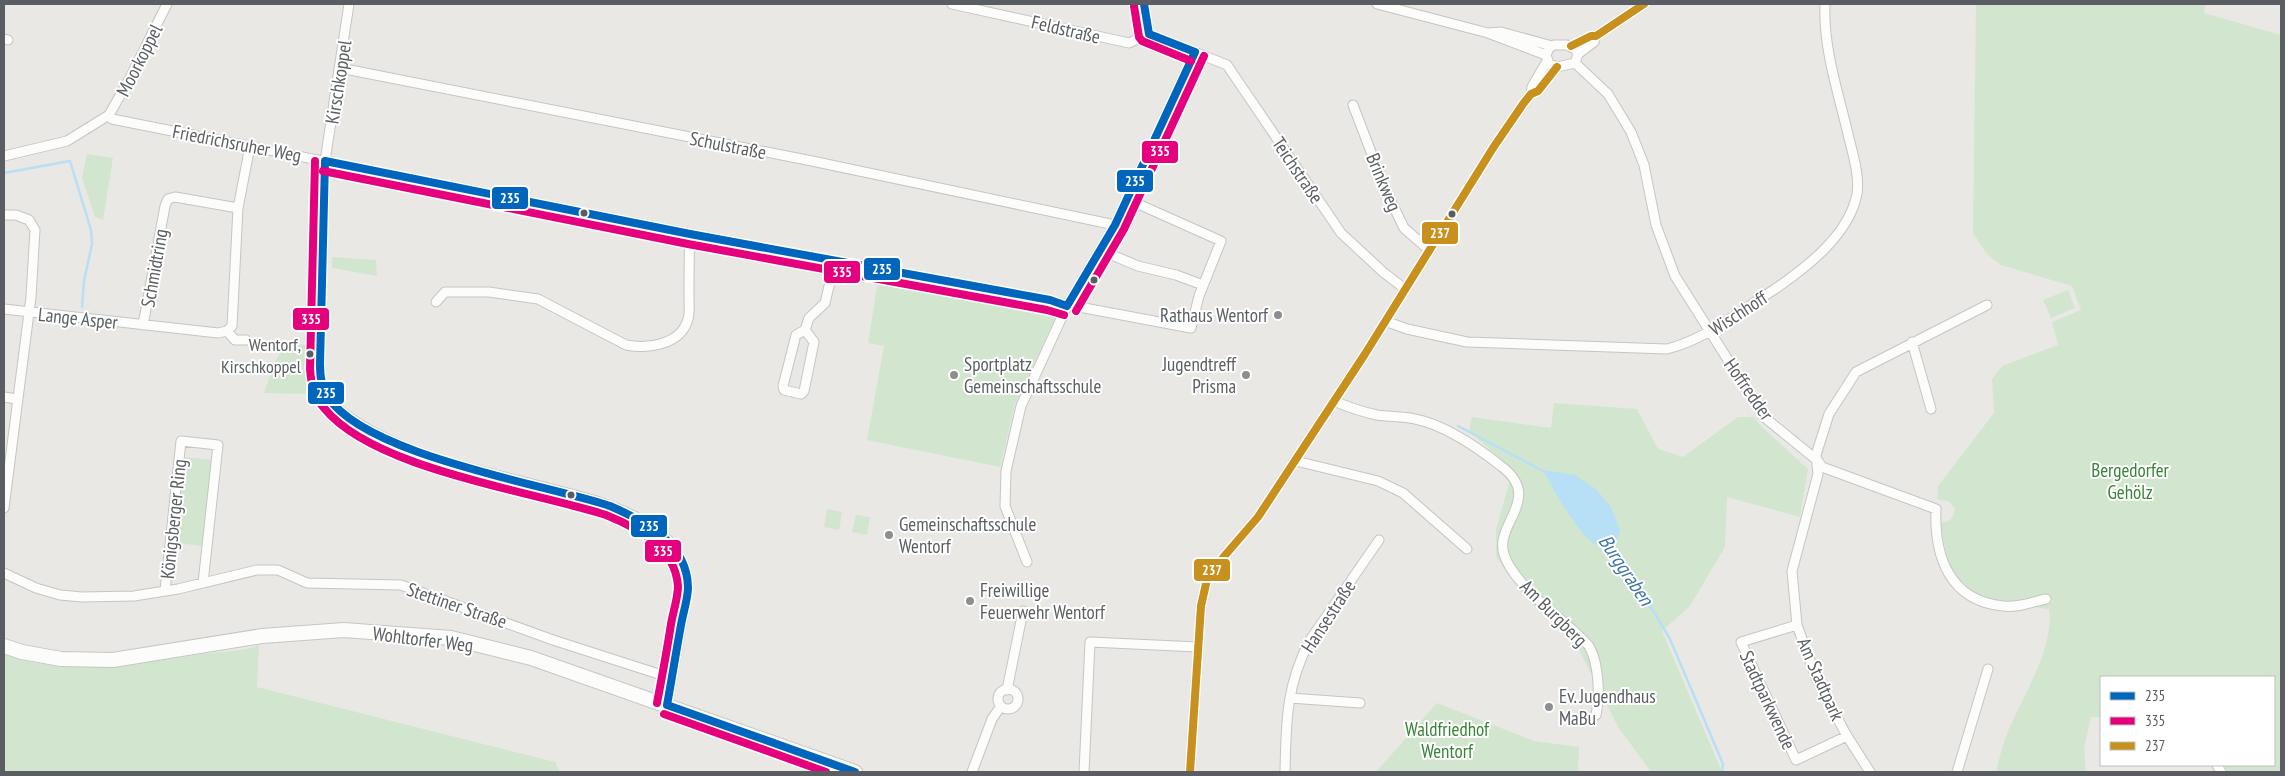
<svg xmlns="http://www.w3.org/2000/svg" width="2285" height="776" font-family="'PT Sans Narrow',sans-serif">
<rect width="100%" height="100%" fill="#e9e8e4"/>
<!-- green -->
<path fill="#d2e6cf" d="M1976 4H2205L2204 13 2281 35V769L2278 772H2228L2224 765H2274V677H2101V717H2091L2084 748 2086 772H1996C1999 761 2001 749 2005 739 2019 701 2055 650 2049 609 2016 604 1964 605 1951 568 1945 553 1943 537 1941 522 1951 522 1953 519 1955 509L1950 502 1937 499 1938 486 1994 413 1992 379 2002 366 2058 345 2052 322 2081 310 2072 286 2001 265 1987 254 1973 233Z
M87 154 113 158 103 220 95 217 82 178Z
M332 257 376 260 377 276 332 268Z
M879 274 1050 308 1055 311V319L1015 404 1000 467 867 440 884 346 868 343Z
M2068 290 2075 308 2051 318 2043 300Z
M313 344 309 394 264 393 275 362 284 346Z
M1554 403 1637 409 1658 449 1683 457 1738 417H1754L1761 426 1808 469 1800 517 1727 497 1725 547 1690 606 1662 631 1722 772H1651L1618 727 1578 648 1523 595 1496 557V529L1513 470 1469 431 1472 417 1551 428Z
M184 457 212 460 203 546 175 543Z
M827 509 842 512 839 530 824 527Z
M856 515 870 517 867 535 852 532Z
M259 645 257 687 555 762 560 772H4V653C68 677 136 664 202 654 220 651 242 652 259 645Z
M1437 703 1534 741 1579 747 1578 772H1376Z"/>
<!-- water -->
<path fill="#b7dff6" d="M1543 470 1575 475 1596 489 1611 507 1620 530 1615 547C1610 546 1604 547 1599 546 1581 541 1552 487 1543 470Z"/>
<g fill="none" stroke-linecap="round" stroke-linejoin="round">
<!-- stream -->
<path stroke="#b7dff6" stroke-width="2.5" d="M4 173 70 161 91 230 92 244 84 281 82 307
M1458 426 1545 472
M1614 545 1670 639 1723 764 1722 772"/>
<defs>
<path id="street" d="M349 4 325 161 320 355C320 367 319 381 325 392 332 407 347 416 361 425 387 441 415 452 444 461 476 470 508 478 540 486 594 500 685 517 688 587L667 705
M952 4 1129 43 1149 34
M1144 4 1149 34 1227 65 1341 233 1383 272 1405 289
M1377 4 1488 33 1546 55
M1488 33 1501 32 1552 46
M4 39 8 40
M1554 45H1567L1575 49 1578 54 1575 63 1557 67 1549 64 1546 55 1549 48Z
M1571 46 1591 36H1596
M1578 54 1594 42 1596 36 1644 4
M1575 63 1608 94 1631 132 1644 165 1656 225 1675 276 1764 417 1818 461 1822 467 1936 509C1934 557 1950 601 2003 606 2017 608 2032 602 2046 599
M340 68 812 161 1115 225
M1531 94 1532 87 1547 61
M1353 105 1386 191 1404 228 1429 250
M109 115 112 119 690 234 1191 328 1199 296 1221 241 1127 199
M4 156 67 141 109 115 130 78 167 4
M238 208 250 146
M4 215H16L29 220 35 230 31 297 4 508
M1100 250 1138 266 1176 275 1203 285
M436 302 445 292H489L538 299 626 345C648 349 681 345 688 319 690 313 689 303 689 296 689 275 689 254 690 234
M4 309 218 333 227 331 235 340H246
M1385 321 1407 329 1467 342 1667 349C1707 339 1740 311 1775 289 1807 267 1849 235 1857 194 1860 175 1852 152 1848 134 1838 92 1823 47 1825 4
M143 325 165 206 168 199 175 197 238 208 232 326 227 331
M805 330 814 342 804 391 801 394 784 390 783 386 796 335 805 330 809 318 825 303 835 261
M1912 342 1931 409
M4 397 17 399
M1334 401C1348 407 1363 412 1377 415 1390 417 1403 416 1415 419 1445 425 1477 447 1501 466 1544 498 1494 524 1504 554 1507 565 1515 575 1522 583 1539 604 1561 618 1580 637 1583 640 1588 644 1590 648 1599 665 1600 697 1596 715
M1296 461 1378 481 1403 493 1467 549
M1027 562 1005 506 1006 471 1021 406 1067 306 1115 225 1195 52
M4 573 36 588 60 595 82 597 134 596 178 589 257 570H278L307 583 401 585 553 640 671 678
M165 591 181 441 218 445 203 583
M1797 625 1741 642 1796 760 1847 736
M998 699a10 10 0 1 1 20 0a10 10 0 1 1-20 0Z
M1007 690 1023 611
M1290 698 1360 703
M2217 765 2221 772
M972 772 992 719 1001 706
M1084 772 1090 642 1198 647
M1190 772 1201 606 1208 575 1258 517 1365 354 1493 148 1523 104 1531 94 1538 91 1557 67
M1285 772C1286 723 1286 685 1310 640L1379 540
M1870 772 1847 736 1817 680 1797 625 1792 571 1818 474 1816 455 1829 414 1856 372 1987 305
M1957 772 1988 669"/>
<path id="secondary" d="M4 646 22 652 61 659 113 660 262 636 344 630 451 638 531 658 855 772"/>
</defs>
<!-- street casing -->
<use href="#street" stroke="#c5c5c5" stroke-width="11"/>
<!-- secondary casing -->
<use href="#secondary" stroke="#c6c6c6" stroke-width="16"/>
<!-- street -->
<use href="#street" stroke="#fcfcfb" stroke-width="9"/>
<!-- secondary -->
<use href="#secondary" stroke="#fcfcfb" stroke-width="14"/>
<defs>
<path id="bus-1" d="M1144 4 1149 34 1195 52
M325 161 320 364C320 376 321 387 328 397 365 455 543 484 610 506 645 521 687 543 688 587 688 599 683 613 681 625 676 652 672 678 667 705
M325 161 690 234 1050 300 1067 306
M1067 306 1115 225 1195 52
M667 705 855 772"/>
<path id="bus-2" d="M1134 6 1139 37 1142 41 1191 61
M315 161 310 369C311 384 314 397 324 408 373 469 531 491 606 515 638 528 675 547 678 586 678 598 673 612 671 624 667 650 662 677 657 703
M323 171 688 244 1047 310 1064 315
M1076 311 1124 229 1204 56
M664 714 826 772"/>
<path id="bus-3" d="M1571 46 1591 36H1596L1644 4
M1190 772 1201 606 1208 575 1258 517 1365 354 1493 148 1523 104 1531 94 1538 91 1557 67"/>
</defs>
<!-- bus-1 casing -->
<use href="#bus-1" stroke="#fff" stroke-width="11"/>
<!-- bus-2 casing -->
<use href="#bus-2" stroke="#fff" stroke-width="11"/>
<!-- bus-3 casing -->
<use href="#bus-3" stroke="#fff" stroke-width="11"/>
<!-- bus-1 -->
<use href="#bus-1" stroke="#0065bd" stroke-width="8"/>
<!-- bus-2 -->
<use href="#bus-2" stroke="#e5007d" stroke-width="8"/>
<!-- bus-3 -->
<use href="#bus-3" stroke="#c8901d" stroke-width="8"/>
</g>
<!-- markers -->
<g fill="#5a5e62" stroke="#fff" stroke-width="2">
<circle cx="584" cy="213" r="4.5"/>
<circle cx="1452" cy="214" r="4.5"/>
<circle cx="1094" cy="280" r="4.5"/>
<circle cx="310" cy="354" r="4.5"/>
<circle cx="571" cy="495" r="4.5"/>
</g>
<g fill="#8c8e90" stroke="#fff" stroke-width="2">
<circle cx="1278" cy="315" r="5"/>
<circle cx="954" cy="375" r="5"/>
<circle cx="1246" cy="375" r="5"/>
<circle cx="889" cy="535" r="5"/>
<circle cx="970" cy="601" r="5"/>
<circle cx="1549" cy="707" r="5"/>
</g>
<g text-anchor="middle" stroke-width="4" stroke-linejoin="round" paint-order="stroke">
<!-- bus labels -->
<g font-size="18" fill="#5a5e62" stroke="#fff" text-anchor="end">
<text x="301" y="351">Wentorf,<tspan x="301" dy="22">Kirschkoppel</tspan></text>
</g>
<!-- street labels -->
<g font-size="19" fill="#5a5e62" stroke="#fff">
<text transform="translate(1066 29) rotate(13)" y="7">Feldstraße</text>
<text transform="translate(139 60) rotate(-63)" y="7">Moorkoppel</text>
<text transform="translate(338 82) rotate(-81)" y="7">Kirschkoppel</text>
<text transform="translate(237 143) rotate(11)" y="7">Friedrichsruher Weg</text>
<text transform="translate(728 145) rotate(11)" y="7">Schulstraße</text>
<text transform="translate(1298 170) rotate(56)" y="7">Teichstraße</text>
<text transform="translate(1384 182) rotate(67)" y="7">Brinkweg</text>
<text transform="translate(154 268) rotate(-80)" y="7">Schmidtring</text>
<text transform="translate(1738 313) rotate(-33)" y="7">Wischhoff</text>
<text transform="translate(78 318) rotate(6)" y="7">Lange Asper</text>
<text transform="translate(1749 389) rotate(55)" y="7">Hoffredder</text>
<text transform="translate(173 519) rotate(-84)" y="7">Königsberger Ring</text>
<text transform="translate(457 605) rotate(19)" y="7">Stettiner Straße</text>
<text transform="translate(1554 613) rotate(45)" y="7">Am Burgberg</text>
<text transform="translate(1328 616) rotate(-57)" y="7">Hansestraße</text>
<text transform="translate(423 639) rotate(7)" y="7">Wohltorfer Weg</text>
<text transform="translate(1821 679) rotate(66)" y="7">Am Stadtpark</text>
<text transform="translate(1768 700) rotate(65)" y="7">Stadtparkwende</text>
</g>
<!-- poi labels -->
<g font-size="19" fill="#5a5e62" stroke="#fff" text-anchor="start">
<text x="1268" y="322" text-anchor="end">Rathaus Wentorf</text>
<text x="964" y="371">Sportplatz<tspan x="964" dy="22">Gemeinschaftsschule</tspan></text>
<text x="1236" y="371" text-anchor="end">Jugendtreff<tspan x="1236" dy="22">Prisma</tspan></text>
<text x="899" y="531">Gemeinschaftsschule<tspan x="899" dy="22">Wentorf</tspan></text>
<text x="980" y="597">Freiwillige<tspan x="980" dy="22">Feuerwehr Wentorf</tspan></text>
<text x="1559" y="703">Ev. Jugendhaus<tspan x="1559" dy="22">MaBu</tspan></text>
</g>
<!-- park labels -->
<g font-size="19" fill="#388437" stroke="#fff">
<text x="2130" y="477">Bergedorfer<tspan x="2130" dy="22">Gehölz</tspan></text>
<text x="1447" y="736">Waldfriedhof<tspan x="1447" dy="22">Wentorf</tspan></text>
</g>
<!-- water labels -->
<g font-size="20" font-style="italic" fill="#3c76a5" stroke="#fff">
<text transform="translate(1626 570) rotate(56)" y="7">Burggraben</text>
</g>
</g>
<g stroke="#fff" stroke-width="2">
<rect x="1141" y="140" width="38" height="24" rx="5" fill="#e5007d"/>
<rect x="1116" y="169" width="38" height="24" rx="5" fill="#0065bd"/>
<rect x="491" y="186" width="38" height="24" rx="5" fill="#0065bd"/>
<rect x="1421" y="221" width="38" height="24" rx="5" fill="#c8901d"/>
<rect x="863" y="257" width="38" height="24" rx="5" fill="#0065bd"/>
<rect x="823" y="260" width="38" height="24" rx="5" fill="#e5007d"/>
<rect x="292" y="307" width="38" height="24" rx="5" fill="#e5007d"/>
<rect x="307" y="381" width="38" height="24" rx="5" fill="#0065bd"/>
<rect x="630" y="514" width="38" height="24" rx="5" fill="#0065bd"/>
<rect x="644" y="539" width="38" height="24" rx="5" fill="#e5007d"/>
<rect x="1193" y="558" width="38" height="24" rx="5" fill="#c8901d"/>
</g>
<g font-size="14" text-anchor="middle" font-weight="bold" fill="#fff">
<text x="1160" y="156">335</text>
<text x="1135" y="186">235</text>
<text x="510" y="203">235</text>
<text x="1440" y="238">237</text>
<text x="882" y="274">235</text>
<text x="842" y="277">335</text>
<text x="311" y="324">335</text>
<text x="326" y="398">235</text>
<text x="649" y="531">235</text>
<text x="663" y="556">335</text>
<text x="1212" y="575">237</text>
</g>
<!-- border -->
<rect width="2285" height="776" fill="none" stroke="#5a5e62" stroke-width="10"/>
<!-- legend -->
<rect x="2100" y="676" width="175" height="90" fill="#ffffff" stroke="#bdbfc0"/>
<rect x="2110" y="692" width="25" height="8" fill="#0065bd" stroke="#bdbfc0"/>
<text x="2145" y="701" font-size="15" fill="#5a5e62">235</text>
<rect x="2110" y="717" width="25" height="8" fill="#e5007d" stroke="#bdbfc0"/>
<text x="2145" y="726" font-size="15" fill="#5a5e62">335</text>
<rect x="2110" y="742" width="25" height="8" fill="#c8901d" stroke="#bdbfc0"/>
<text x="2145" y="751" font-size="15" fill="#5a5e62">237</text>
</svg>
